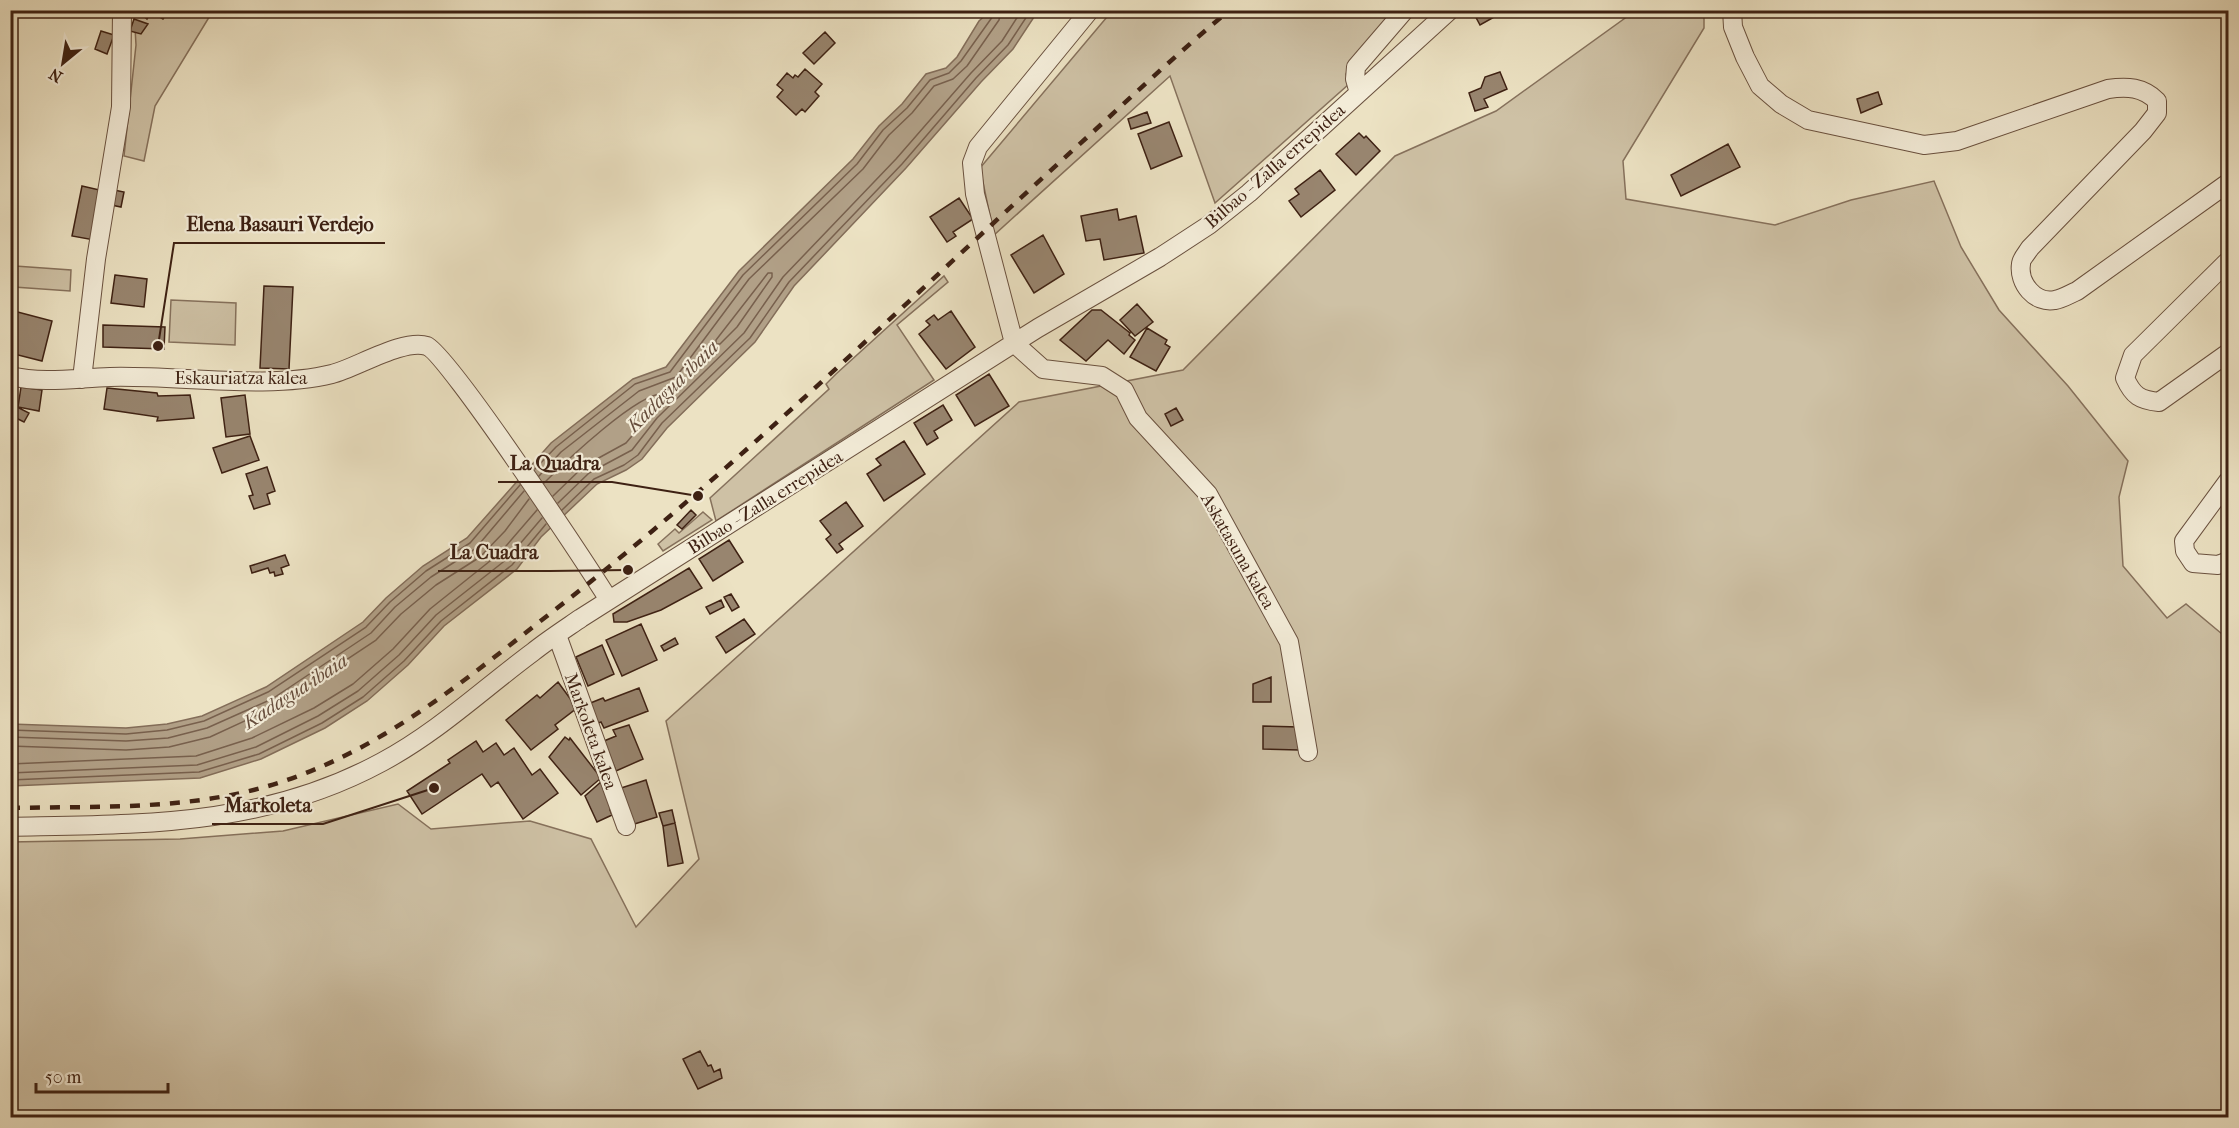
<svg xmlns="http://www.w3.org/2000/svg" width="2239" height="1128" font-family="'IM FELL French Canon',serif">
<rect width="100%" height="100%" fill="#ece2c3"/>
<filter id="stains"><feTurbulence type="fractalNoise" baseFrequency=".00333" numOctaves="4"/><feColorMatrix values="0 0 0 0 .2 0 0 0 0 .09 0 0 0 0 .02 0 0 0 .5 -.17"/></filter>
<radialGradient id="worn" r=".72"><stop offset=".6" stop-color="#630" stop-opacity="0"/><stop offset="1" stop-color="#630" stop-opacity=".3"/></radialGradient>
<!-- green -->
<path fill="#cec1a5" stroke="#86715c" stroke-width="1.5" d="M1391 10 1394 16 1351 64 1346 74 1349 84 1215 203 1170 76 994 235 980 168 1112 11Z
M134 11H204L211 14 155 106 144 161 124 156 136 45Z
M1635 11H1704V28L1623 161 1626 199 1775 225 1851 200 1934 181 1961 247 1999 310 2068 386 2128 461 2119 497 2123 566 2167 618 2186 604 2228 639V1117H11L10 842 180 839 283 831 398 804 431 829 530 821 591 839 636 927 699 859 666 721 1019 402 1183 370 1395 156 1496 111Z
M15 266 71 270 70 291 14 287Z
M944 276 948 282 897 325 934 380 716 521 710 498 829 389 826 384 836 374Z
M171 300 236 303 235 345 169 342Z
M703 512 712 520 663 551 658 544 675 529 679 533Z"/>
<!-- water -->
<path fill="#b1a087" stroke="#836d59" stroke-width="1.5" d="M990 11H1038L1013 49 981 82 906 168 794 286 755 342 667 428 642 459 626 470 597 484 541 537 517 569 444 626 408 665 367 701 325 728 261 759 200 778 11 786V724L126 728 167 724 202 716 266 687 363 622 386 598 423 566 467 538 551 443 633 379 666 367 739 271 853 159 879 126 902 104 926 74 946 68 957 57 979 21Z"/>
<g fill="none" stroke-linecap="round" stroke-linejoin="round">
<!-- shore -->
<path stroke="#78604d" stroke-width="1.5" d="M768 273H772V277L737 327 720 344H716V340Z
M535 469 556 447 635 384 670 372 743 275 857 164 883 130 907 108 930 80 949 73 961 61 993 16 994 10
M539 476 561 452 639 391 676 377 749 279 863 169 889 135 912 113 934 86 953 79 967 66 999 20 1001 10
M544 483C563 464 641 389 665 394V397L626 443 584 466 553 496
M558 503 589 473 632 450 657 418 744 333 783 277 896 159 971 73 1002 41 1022 10
M562 510 594 479 624 465 638 455 662 423 750 338 789 282 902 164 976 78 1008 45 1031 10
M10 730 126 734 167 730 204 721 268 692 366 627 390 602 426 571 470 543 520 485
M10 737 126 741 168 738 207 728 272 699 371 633 395 607 431 577 475 549 524 491
M10 746 126 750 169 747 210 737 275 707 376 640 401 614 436 585 480 557 505 531 529 499
M10 764 196 756 252 738 314 708 353 684 393 649 430 609 500 553 537 510
M10 773 197 765 256 747 318 716 358 691 399 655 436 615 507 559 542 518
M10 780 199 772 259 754 322 723 363 697 404 661 441 621 512 565 546 524"/>
</g>
<!-- building -->
<path fill="#98856f" stroke="#3e2113" stroke-width="1.5" d="M137 10H169L163 19 151 12 147 19Z
M1472 10H1501L1503 12 1480 25Z
M134 19 148 24 141 34 130 31Z
M101 31 114 35 107 54 95 49Z
M825 32 835 43 814 64 803 53Z
M805 69 822 84 815 92 819 96 805 112 802 109 796 115 777 97 783 90 777 85 787 73 793 78 795 75 798 77Z
M1500 72 1507 89 1484 99 1488 107 1475 111 1469 93 1481 88 1485 77Z
M1878 92 1882 104 1861 113 1857 99Z
M1147 112 1151 123 1131 129 1128 119Z
M1169 122 1182 156 1151 169 1138 134Z
M1359 133 1364 138 1366 136 1380 151 1356 175 1336 154Z
M1728 144 1740 167 1681 196 1671 175Z
M1320 170 1335 190 1301 217 1289 201 1299 194 1295 189Z
M82 186 104 191 94 240 72 236Z
M114 190 124 192 121 207 111 205Z
M959 198 973 219 953 232 956 236 947 242 930 217Z
M1117 209 1119 220 1136 216 1144 253 1104 260 1100 239 1086 241 1081 216Z
M1043 235 1064 274 1034 293 1011 255Z
M115 275 147 279 144 307 111 303Z
M264 286 293 287 289 369 260 368Z
M1137 304 1153 322 1135 336 1120 320Z
M10 310 52 321 42 361 10 353Z
M1092 310H1101L1130 333 1129 335 1135 340 1124 354 1108 340 1086 361 1060 340Z
M951 311 975 347 946 369 919 334 930 325 926 321 934 315 938 320Z
M103 325 165 327 164 349 103 347Z
M1147 328 1167 340 1165 344 1170 347 1156 371 1130 357Z
M989 374 1009 406 975 426 956 395Z
M21 387 42 390 39 411 18 407Z
M107 388 157 393 158 396 190 395 194 418 157 421 158 417 104 409Z
M245 395 250 434 226 437 221 398Z
M13 405 29 413 24 422 10 415Z
M943 405 952 420 934 431 938 438 927 445 914 423Z
M1176 408 1183 420 1171 426 1165 414Z
M250 436 259 460 222 473 213 448Z
M904 441 925 474 884 501 867 474 881 465 876 459Z
M267 467 275 491 267 494 270 504 254 509 249 496 253 495 246 474Z
M846 502 863 526 839 544 843 549 837 553 826 539 831 535 820 521Z
M691 510 696 515 682 529 677 525Z
M729 540 743 562 713 581 699 559Z
M285 555 289 565 281 568 283 574 275 576 274 572 270 573 268 568 252 573 250 566Z
M689 568 702 588 661 610 627 622H614L613 614Z
M731 594 739 607 732 611 724 597Z
M721 600 724 607 710 614 706 607Z
M744 619 755 634 726 653 716 637Z
M641 624 657 660 622 676 606 640Z
M675 638 678 644 664 651 661 646Z
M602 645 614 674 588 686 576 657Z
M1271 677V702H1253V684Z
M558 682 577 708 555 725 558 729 531 750 506 720 537 695 540 698Z
M639 688 648 711 604 728 601 722 596 724 588 704 603 698 605 701Z
M629 725 643 759 616 771 604 741 616 736 613 730Z
M1263 726 1299 727V750L1263 749Z
M565 737 569 740 570 738 601 778 581 795 549 757Z
M476 741 483 752 496 743 504 755 514 748 532 775 540 769 558 793 523 819 498 782 491 787 482 774 422 814 407 791 450 763 448 760Z
M646 780 657 817 628 826 618 789Z
M602 781 613 809 610 810 612 815 597 822 585 796Z
M672 810 675 823 663 826 659 813Z
M675 823 683 863 668 866 663 826Z
M700 1051 708 1066 711 1065 714 1072 720 1069 722 1078 698 1089 683 1059Z"/>
<g fill="none" stroke-linecap="round" stroke-linejoin="round">
<defs>
<path id="minor" d="M1090 10 978 147 972 163 975 194 1014 343 1043 369 1102 376 1124 390 1138 418 1208 494 1289 642 1308 752
M1732 10 1733 27 1745 57 1760 86 1781 104 1808 120 1924 145 1957 141 2108 89C2127 86 2143 87 2157 101V113L2143 131 2030 248C2027 253 2021 259 2021 264 2018 283 2035 304 2055 300 2062 299 2070 294 2077 291L2228 183
M1359 93 1355 79 1356 67 1405 10
M2228 261 2133 355 2125 378C2133 396 2140 400 2159 402L2228 353
M10 376C44 384 76 378 110 377 178 375 267 390 332 374 356 368 404 338 427 346 448 354 588 567 609 600
M82 379 96 259 121 107 122 10
M2228 481 2184 541 2185 551 2193 563 2218 565 2228 561
M557 635 626 826
M10 827C142 824 262 827 382 762 438 732 483 689 533 652 548 640 565 629 581 618L1038 328 1160 257 1209 225 1249 193 1450 10"/>
</defs>
<!-- minor casing -->
<use href="#minor" stroke="#6a513f" stroke-width="20"/>
<!-- minor -->
<use href="#minor" stroke="#f3ecd8" stroke-width="18"/>
<!-- rail -->
<path stroke="#3e2113" stroke-width="4.5" stroke-dasharray="10 10" stroke-linecap="butt" d="M10 808C103 806 198 811 287 780 386 746 465 680 547 616 732 473 899 308 1072 151 1124 104 1175 55 1230 10"/>
</g>
<g text-anchor="middle" stroke-width="4.5" stroke-linejoin="round" paint-order="stroke">
<!-- street labels -->
<g font-size="18" fill="#3e2113" stroke="#f3ecd8">
<text transform="translate(1275 166) rotate(-41)" y="6">Bilbao - Zalla errepidea</text>
<text x="241" y="384">Eskauriatza kalea</text>
<text transform="translate(765 502) rotate(-32)" y="6">Bilbao - Zalla errepidea</text>
<text transform="translate(1238 551) rotate(60)" y="6">Askatasuna kalea</text>
<text transform="translate(591 731) rotate(70)" y="6">Markoleta kalea</text>
</g>
<!-- water labels -->
<g font-size="20" font-style="italic" fill="#664d3c" stroke="#f3ecd8">
<text transform="translate(672 386) rotate(-45)" y="7">Kadagua ibaia</text>
<text transform="translate(295 691) rotate(-33)" y="7">Kadagua ibaia</text>
</g>
</g>
<!-- callouts -->
<path fill="none" stroke="#3e2113" stroke-width="2" d="M158 346L174 243H385M698 496L612 482H498M628 570L550 571H438M434 788L323 824H212"/>
<g fill="#3e2113" stroke="#f3ecd8" stroke-width="2">
<circle cx="158" cy="346" r="6"/>
<circle cx="698" cy="496" r="6"/>
<circle cx="628" cy="570" r="6"/>
<circle cx="434" cy="788" r="6"/>
</g>
<g font-size="20" text-anchor="middle" font-weight="bold" fill="#3e2113" stroke="#f3ecd8" stroke-width="4.5" stroke-linejoin="round" paint-order="stroke">
<text x="280" y="231">Elena Basauri Verdejo</text>
<text x="555" y="470">La Quadra</text>
<text x="494" y="559">La Cuadra</text>
<text x="268" y="812">Markoleta</text>
</g>
<!-- margin -->
<rect width="2239" height="1128" fill="none" stroke="#ece2c3" stroke-width="36"/>
<rect x="12" y="12" width="2215" height="1104" fill="none" stroke="#3e2113" stroke-width="3"/>
<rect x="18" y="18" width="2203" height="1092" fill="none" stroke="#3e2113" stroke-width="1.5"/>
<!-- north arrow -->
<g transform="translate(63 63) rotate(210)" stroke="#f3ecd8" stroke-width="4.5" paint-order="stroke">
<path d="M0-4.5L10 22L0 15L-10 22Z" fill="#3e2113"/>
<text y="-9" font-size="16" font-weight="bold" text-anchor="middle" fill="#3e2113">N</text>
</g>
<!-- scale -->
<path d="M36 1083v9h132v-9" fill="none" stroke="#3e2113" stroke-width="3"/>
<text x="45" y="1083" font-size="18" fill="#3e2113" stroke="#f3ecd8" stroke-width="4.5" paint-order="stroke">50 m</text>
<rect width="100%" height="100%" filter="url(#stains)"/>
<rect width="100%" height="100%" fill="url(#worn)"/>
</svg>
